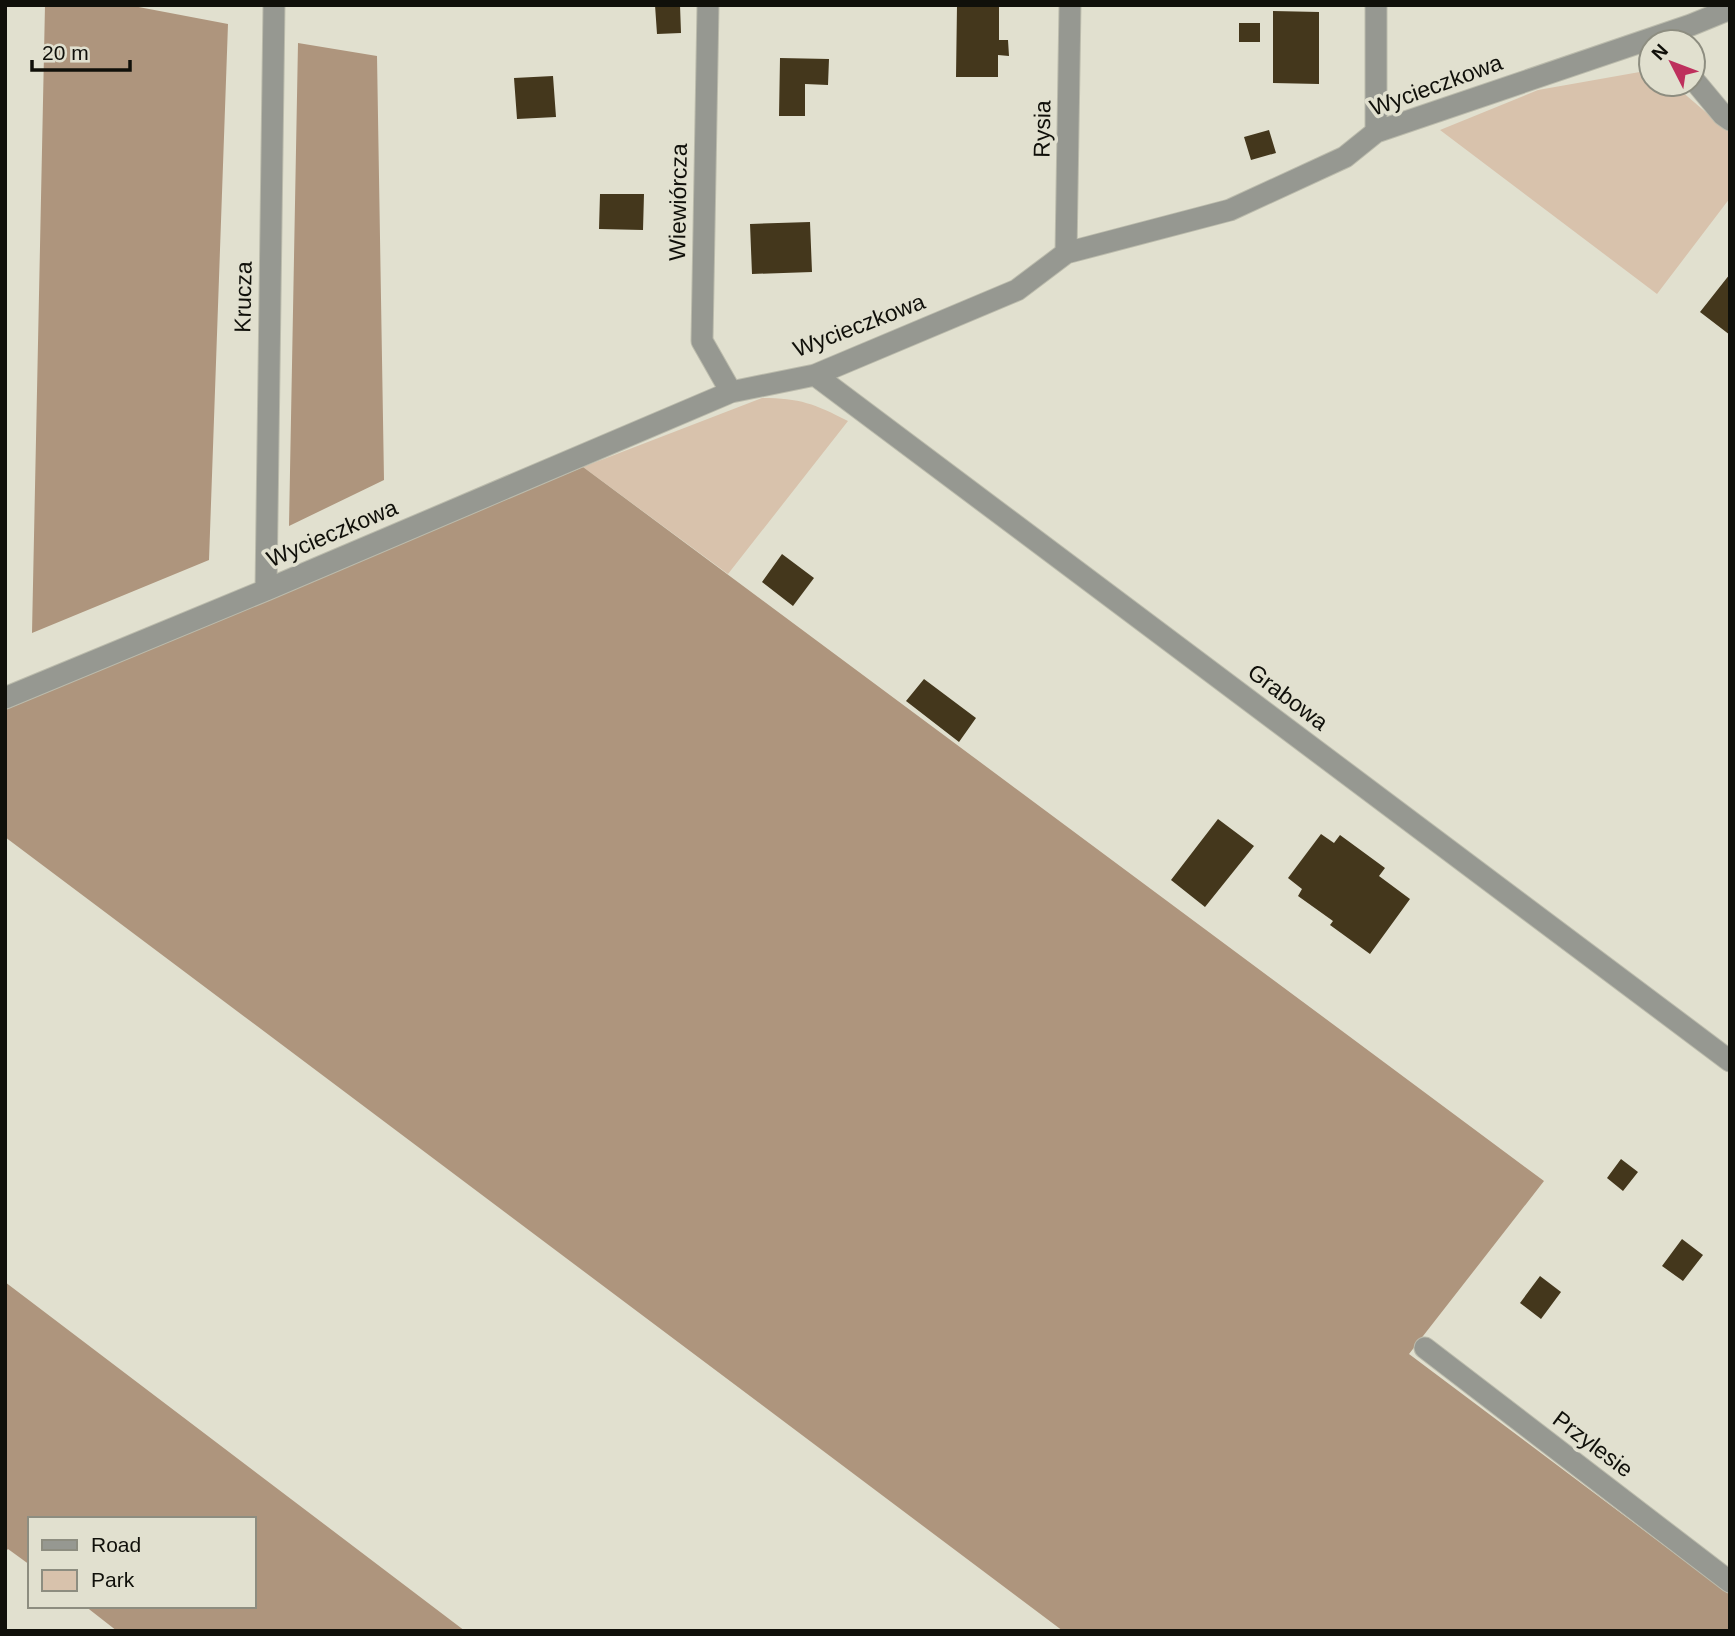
<svg xmlns="http://www.w3.org/2000/svg" width="1735" height="1636" font-family="Helvetica,sans-serif">
<rect width="100%" height="100%" fill="#e1e0cf"/>
<!-- green -->
<path fill="#d8c2ac" d="M1651 70V84H1673L1730 133V198L1657 294 1440 130 1538 90Z
M762 398C800 398 815 404 848 421L728 574 583 467Z"/>
<!-- forest -->
<path fill="#ae957d" d="M45 5H128L228 24 209 560 32 633Z
M298 43 377 56 384 480 289 526Z
M583 467 1544 1181 1409 1354 1730 1595V1631H1063L5 837V710Z
M5 1282 465 1631H117L85 1606H254V1519H30V1565L8 1549 5 1552Z"/>
<!-- building -->
<path fill="#44371c" d="M655 5H680L681 33 657 34Z
M957 5H999V40H1008L1009 56 998 55V77H956Z
M1273 11 1319 12V84L1273 83Z
M1239 23H1260V42H1239Z
M780 58 829 59 828 85 805 84V116H779Z
M553 76 556 117 517 119 514 78Z
M1269 130 1276 153 1251 160 1244 137Z
M600 194H644L643 230 599 229Z
M810 222 812 272 752 274 750 224Z
M1730 274V335L1700 312Z
M782 554 814 578 793 606 762 582Z
M924 679 976 718 959 742 906 701Z
M1218 819 1254 846 1205 907 1171 880Z
M1321 834 1334 843 1340 835 1385 868 1379 876 1410 899 1370 954 1330 925 1333 921 1298 896 1302 889 1288 878Z
M1621 1159 1638 1172 1623 1191 1607 1178Z
M1682 1239 1703 1255 1683 1281 1662 1266Z
M1540 1276 1561 1292 1541 1319 1520 1303Z"/>
<g fill="none" stroke-linecap="round" stroke-linejoin="round">
<defs>
<path id="street" d="M708 5 702 341 731 392
M1693 79 1723 115 1730 120
M1376 132V5
M1066 253 1070 5
M815 375 1730 1061
M266 590 274 5
M5 698 266 590 731 392 815 375 1017 290 1066 253 1230 210 1345 157 1376 132 1691 25 1730 9
M1425 1348 1730 1582"/>
</defs>
<!-- street casing -->
<use href="#street" stroke="#bbbbac" stroke-width="23"/>
<!-- street -->
<use href="#street" stroke="#969891" stroke-width="21"/>
</g>
<g text-anchor="middle" stroke-width="7" stroke-linejoin="round" paint-order="stroke">
<!-- street labels -->
<g font-size="23" fill="#10100a" stroke="#e1e0cf">
<text transform="translate(1436 85) rotate(-20)" y="8">Wycieczkowa</text>
<text transform="translate(1042 129) rotate(-89)" y="8">Rysia</text>
<text transform="translate(678 202) rotate(-89)" y="8">Wiewiórcza</text>
<text transform="translate(243 297) rotate(-89)" y="8">Krucza</text>
<text transform="translate(859 325) rotate(-21)" y="8">Wycieczkowa</text>
<text transform="translate(332 533) rotate(-23)" y="8">Wycieczkowa</text>
<text transform="translate(1288 697) rotate(37)" y="8">Grabowa</text>
<text transform="translate(1593 1444) rotate(37)" y="8">Przylesie</text>
</g>
</g>
<!-- border -->
<rect width="1735" height="1636" fill="none" stroke="#10100a" stroke-width="14"/>
<!-- legend -->
<rect x="28" y="1517" width="228" height="91" fill="#e1e0cf" stroke="#8d8d80" stroke-width="2"/>
<rect x="42" y="1540" width="35" height="10" fill="#969891" stroke="#8d8d80" stroke-width="2"/>
<text x="91" y="1552" font-size="21" fill="#10100a">Road</text>
<rect x="42" y="1570" width="35" height="21" fill="#d8c2ac" stroke="#8d8d80" stroke-width="2"/>
<text x="91" y="1587" font-size="21" fill="#10100a">Park</text>
<!-- north arrow -->
<g transform="translate(1672 63) rotate(312)"><circle r="33" fill="#e1e0cf" stroke="#8d8d80" stroke-width="2"/>
<path d="M0-5L12 26L0 18L-12 26Z" fill="#be305d"/>
<text y="-10" font-size="19" font-weight="bold" text-anchor="middle" fill="#10100a">N</text>
</g>
<!-- scale -->
<path d="M32 60v10h98v-10" fill="none" stroke="#10100a" stroke-width="3.5"/>
<text x="42" y="60" font-size="21" fill="#10100a" stroke="#e1e0cf" stroke-width="5" paint-order="stroke">20 m</text>
</svg>
